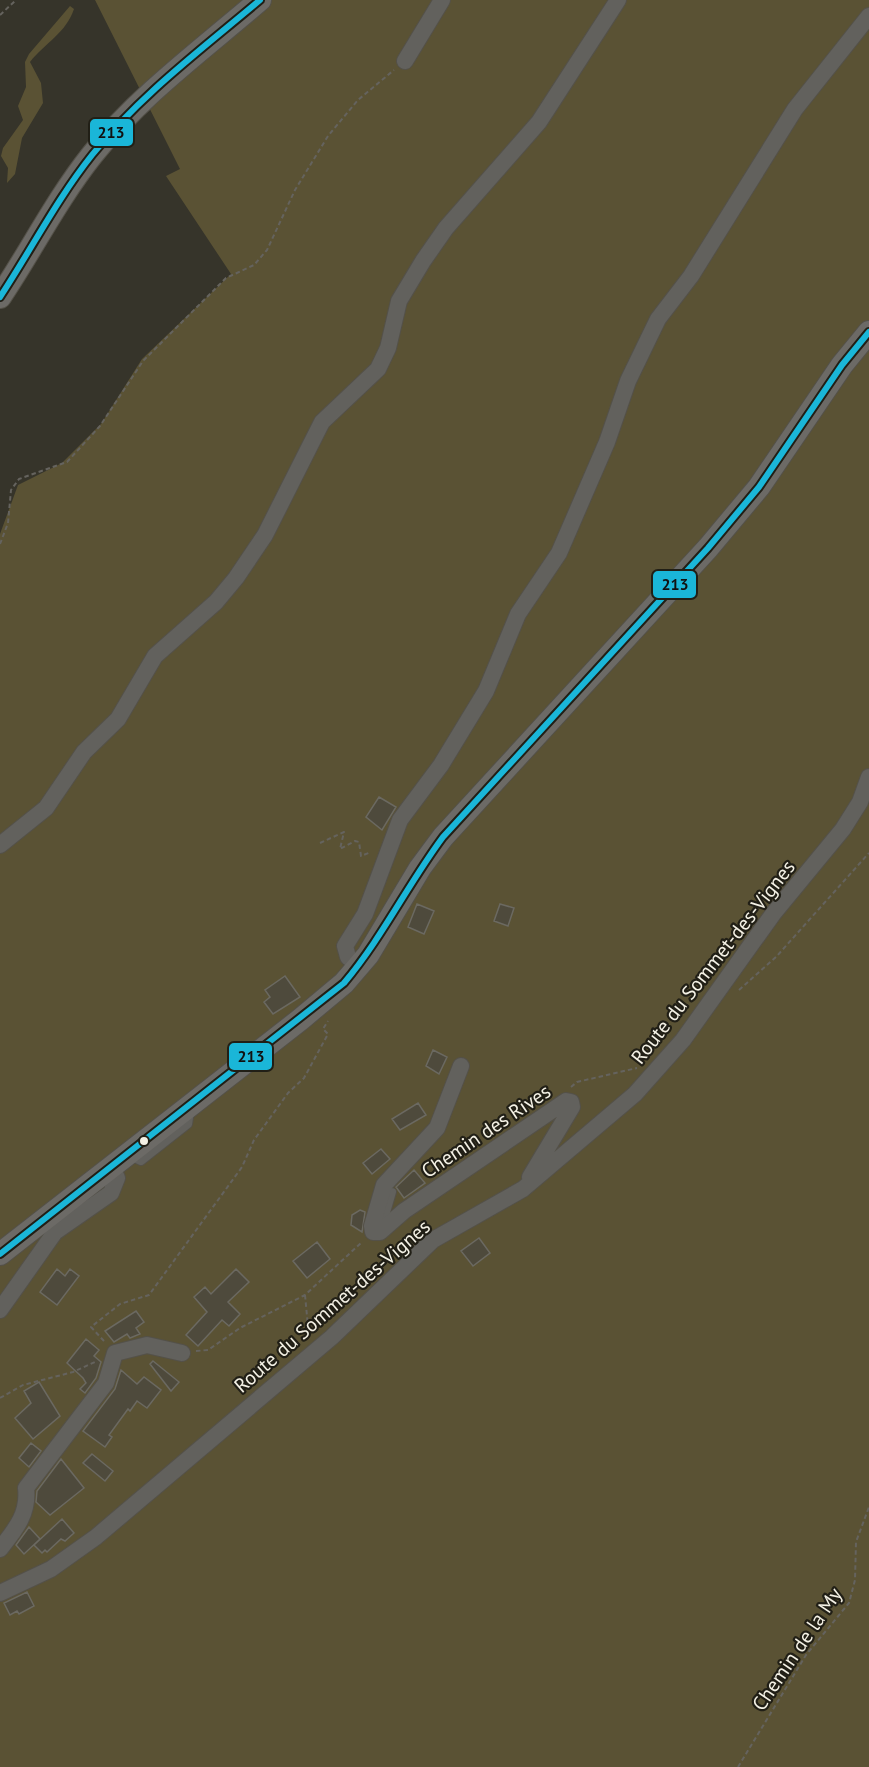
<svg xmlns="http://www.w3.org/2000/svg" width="869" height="1767" font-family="'PT Sans',sans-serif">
<rect width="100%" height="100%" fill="#36342a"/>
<!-- green -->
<path fill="#5a5234" d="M95 0H869V1767H0V534L18 485 62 463 101 424 142 359 231 274 166 176 180 169Z
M70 6 74 9C66 33 46 42 30 62L41 83 43 103 22 138 15 174 7 183 8 168 1 156 3 148 23 120 18 106 26 87 25 62 29 54Z"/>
<!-- building -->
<path fill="#4e4a3c" stroke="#6b6961" stroke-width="1.5" d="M379 797 396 807 382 830 366 817Z
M417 904 434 911 424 934 408 927Z
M500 904 514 908 508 926 494 921Z
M285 976 300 997 273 1014 264 1002 270 997 265 990Z
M433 1050 447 1057 439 1074 426 1066Z
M418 1103 426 1115 400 1130 392 1119Z
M381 1149 390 1159 372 1174 363 1163Z
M414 1170 425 1183 404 1198 396 1187Z
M360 1210 365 1212 362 1232 351 1225 352 1215Z
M479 1238 490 1253 473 1266 461 1251Z
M317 1242 330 1259 307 1278 293 1261Z
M57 1269 65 1276 70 1269 79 1276 57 1305 40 1292Z
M236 1269 249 1282 228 1302 240 1314 229 1326 222 1320 198 1346 186 1335 207 1312 194 1297 205 1287 211 1294Z
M136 1311 144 1322 136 1328 140 1334 130 1338 127 1334 114 1342 105 1331Z
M86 1339 99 1350 94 1356 101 1362 96 1378 85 1393 80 1389 86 1383 83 1378 67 1363Z
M153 1361 179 1382 171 1391 150 1364Z
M121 1370 137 1384 144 1377 161 1390 147 1408 137 1401 130 1411 128 1409 109 1435 112 1437 105 1447 83 1431 115 1389Z
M39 1382 60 1416 33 1439 15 1418 31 1403 24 1391Z
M31 1443 41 1451 29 1467 19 1458Z
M92 1454 113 1471 105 1481 83 1463Z
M61 1459 84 1488 50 1515 36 1502 37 1491Z
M62 1519 74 1533 65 1541 61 1539 47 1552 45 1550 42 1553 34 1545Z
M29 1527 40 1539 24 1554 16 1545Z
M27 1592 34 1606 19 1614 17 1611 10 1615 4 1603Z"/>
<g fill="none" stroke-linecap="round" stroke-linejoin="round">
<defs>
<path id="service" d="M130 1156 141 1161 188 1124 190 1112
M388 1224 385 1216 392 1192"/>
<path id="minor" d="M405 61 442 0
M0 845 46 808 84 752 118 719 155 656 216 602 236 578 265 535 322 422 378 369 388 348 399 301 423 261 446 228 539 122 618 0
M359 966 348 957 345 946 365 914 400 820 441 765 486 691 518 614 559 553 607 442 628 381 658 319 691 276 795 109 869 16
M461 1066 437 1128 384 1185 372 1226 373 1232H380L404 1211 566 1101 571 1102 572 1107 530 1177
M0 1310 55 1232 111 1193 117 1178 112 1167
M0 1549C15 1530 29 1514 26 1488L106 1383 115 1353 147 1345 182 1353
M0 1593 51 1569 96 1537 332 1337 433 1240 523 1189 635 1094 683 1040 773 914 843 829 860 802 869 777"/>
<path id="secondary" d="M0 297C31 251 57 199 92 155 139 96 203 49 260 0
M0 1254 301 1019 344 983 368 955 420 868 443 837 708 548 759 487 842 365 869 332"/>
</defs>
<!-- service casing -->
<use href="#service" stroke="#545149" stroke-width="10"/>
<!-- minor casing -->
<use href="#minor" stroke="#545149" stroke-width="18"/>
<!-- secondary casing -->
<use href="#secondary" stroke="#545149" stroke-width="24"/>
<!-- path -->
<path stroke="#65635e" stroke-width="2" stroke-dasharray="4.5 3" stroke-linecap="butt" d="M0 15 16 0
M0 544 8 523 11 490 19 479 67 462 100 426 143 361 226 278 254 265 267 250 295 190 328 136 358 100 394 70
M320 843 344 832 340 849 355 841 359 842 361 856 371 852
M739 990 776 957 869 853
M571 1087 577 1082 637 1068
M305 1295 309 1337
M104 1341 91 1327 120 1304 149 1295 242 1167 254 1140 288 1093 304 1078 328 1034 323 1029 328 1021
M196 1351 208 1350 240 1328 305 1295 362 1242
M0 1398 23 1385 73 1372 97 1361
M738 1767 806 1655 849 1603 855 1580 856 1542 869 1507"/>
<!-- service -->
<use href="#service" stroke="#62615d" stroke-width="8"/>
<!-- minor -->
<use href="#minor" stroke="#62615d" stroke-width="16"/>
<!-- secondary -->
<use href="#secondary" stroke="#6c6a66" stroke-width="22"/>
<defs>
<path id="bus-1" d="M0 297C31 250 57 199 92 155 140 95 202 49 260 0
M0 1254 344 983C382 938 408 884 443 837L708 548 759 487 842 365 869 332"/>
</defs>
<!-- bus-1 casing -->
<use href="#bus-1" stroke="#211f16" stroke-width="10"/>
<!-- bus-1 -->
<use href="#bus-1" stroke="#1ab6d8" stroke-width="6"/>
</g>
<!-- markers -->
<circle fill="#f4f1e5" stroke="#211f16" stroke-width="2" cx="144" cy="1141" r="5"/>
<g text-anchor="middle" stroke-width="4.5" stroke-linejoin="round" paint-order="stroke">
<!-- street labels -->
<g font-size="20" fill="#f4f1e5" stroke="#211f16">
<text transform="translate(713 962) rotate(-52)" y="7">Route du Sommet-des-Vignes</text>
<text transform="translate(486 1131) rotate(-34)" y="7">Chemin des Rives</text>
<text transform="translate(332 1306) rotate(-41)" y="7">Route du Sommet-des-Vignes</text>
<text transform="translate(797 1649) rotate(-56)" y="7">Chemin de la My</text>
</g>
</g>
<g stroke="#211f16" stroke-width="2">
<rect x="89" y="118" width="45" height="29" rx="6" fill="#1ab6d8"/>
<rect x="652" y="570" width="45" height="29" rx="6" fill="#1ab6d8"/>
<rect x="228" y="1042" width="45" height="29" rx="6" fill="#1ab6d8"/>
</g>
<g font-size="16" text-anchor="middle" font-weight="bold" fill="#111">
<text x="111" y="138">213</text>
<text x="675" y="590">213</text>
<text x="251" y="1062">213</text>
</g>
</svg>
